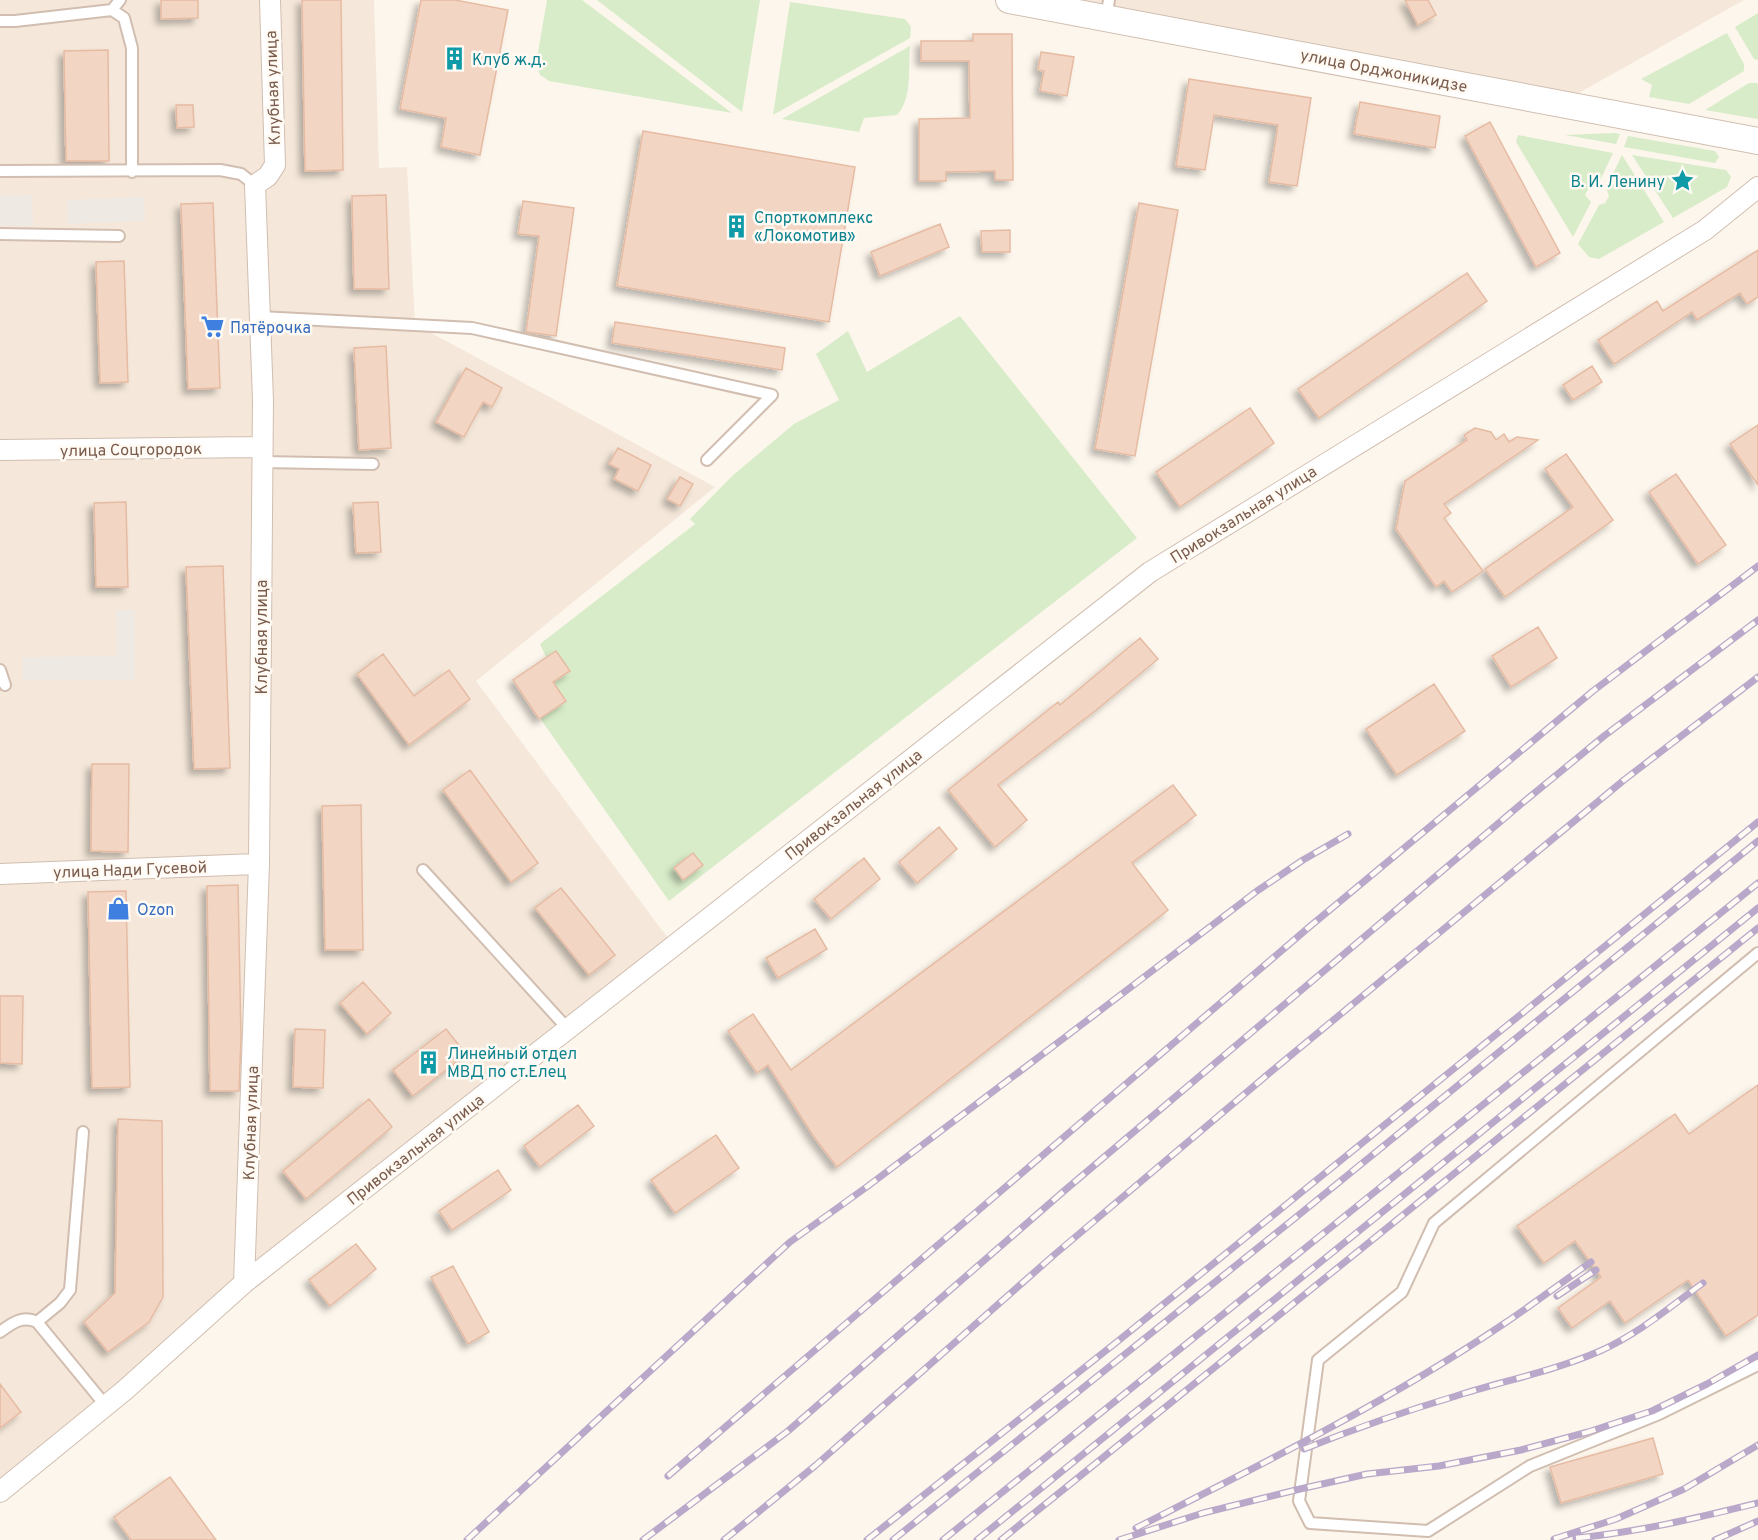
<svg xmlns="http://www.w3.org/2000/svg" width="1758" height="1540" font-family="Overpass,sans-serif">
<defs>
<filter id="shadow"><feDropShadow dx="-5" dy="5" stdDeviation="3" flood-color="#0004"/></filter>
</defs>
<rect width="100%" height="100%" fill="#fdf6ec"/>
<!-- residential -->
<path fill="#f5e8da" d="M0 0H374L379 168 407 167 415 324 715 487 476 681 673 945 0 1492Z
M1009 0H1744L1561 103Z"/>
<!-- industrial -->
<path fill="#efe9e4" d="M32 195 33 226H0V196Z
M144 197 145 221 68 224 67 200Z
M116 610H135V680H23V657L116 656Z"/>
<!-- green -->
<path fill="#d8ecc9" d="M547 0H582L732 113 549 81 540 75 536 64Z
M597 0H760L742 112Z
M790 2 905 19 911 27 910 38 773 115Z
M1758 13V60L1754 59 1735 27Z
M1727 33 1744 64V71L1689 104 1649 97 1652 85 1641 79Z
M910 46C908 67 913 98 897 115L864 118 859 132 782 119Z
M1749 83H1757L1758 85V119L1705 110Z
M1615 133 1620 134 1616 144 1565 135Z
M1518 135 1613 153 1598 185H1590L1585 195 1591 202 1573 237 1516 142Z
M1628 136 1715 151 1719 157 1715 163 1624 147Z
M1622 155 1664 222 1599 259 1589 257 1578 244 1599 205 1605 203 1609 196 1606 188Z
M1632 155 1726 170 1731 177 1727 187 1673 218Z
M960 316 1137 538 669 901 513 680 546 657 540 644 695 524 690 519 732 476 794 424 839 400 816 354 848 331 867 372Z"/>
<!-- building -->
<path fill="#f3d5c3" stroke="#e6bba3" stroke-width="1.5" filter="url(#shadow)" d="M161 0H198V18L161 19Z
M302 0H341L343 170 305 171Z
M421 0H455L508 10 480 155 441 147 446 118 400 109Z
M1405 0H1428L1436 15 1418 25Z
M973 34H1012L1013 180H995V171L946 172V181H919V119L970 118 969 61H921V41H973Z
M108 50 109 161H66L64 51Z
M1041 52 1074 57 1067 96 1040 91 1044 71 1038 70Z
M1189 79 1311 98 1297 186 1269 182 1278 125 1214 115 1205 170 1176 166Z
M1360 102 1440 116 1435 148 1354 134Z
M176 105H193L194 127 177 128Z
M1490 122 1560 253 1536 267 1465 136Z
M643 131 855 167 829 322 617 286Z
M386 195 389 289H354L352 196Z
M523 201 574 208 556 336 526 332 539 236 518 234Z
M213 203 220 388 188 389 181 204Z
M1139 203 1178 210 1135 456 1095 449Z
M940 224 949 247 880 276 871 252Z
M1010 230V252H982L981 231Z
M1758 250V297L1747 304 1740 293 1697 320 1692 312 1614 364 1598 340 1657 301 1663 311Z
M124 261 128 382 100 383 96 262Z
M1467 273 1487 301 1319 418 1298 389Z
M615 322 785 348 782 370 612 343Z
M386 346 391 448 359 450 354 348Z
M1592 366 1602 382 1573 400 1563 385Z
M466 368 502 388 492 407 483 402 464 437 436 422Z
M1250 408 1274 443 1180 507 1156 472Z
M1758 425V485L1730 444Z
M1475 428 1491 432 1496 440 1504 434 1509 442 1517 437 1538 440 1444 504 1451 513 1444 518 1483 571 1452 592 1444 581 1436 587 1396 529 1405 481 1467 440 1464 435Z
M618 448 651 465 638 491 614 479 619 469 609 464Z
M1566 454 1613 520 1505 597 1485 569 1573 507 1545 469Z
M1676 474 1726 545 1698 564 1649 492Z
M680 477 693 484 680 506 667 499Z
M126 502 128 587H96L94 503Z
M378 502 381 552 356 553 353 503Z
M223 566 230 768 194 769 186 567Z
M1538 627 1557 658 1511 687 1492 656Z
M1140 638 1158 659 1095 711 998 785 1027 820 995 847 948 790 1058 702 1060 705Z
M556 651 570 671 553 682 566 701 539 719 513 680Z
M383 654 414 696 449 670 470 699 409 745 357 674Z
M1434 684 1465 731 1397 775 1366 729Z
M92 764H129L128 852 91 851Z
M470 770 538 863 511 882 443 790Z
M1173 785 1196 815 1132 863 1168 910 837 1167 814 1137 768 1065 757 1073 728 1031 753 1014 791 1070Z
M361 805 363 950H325L322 806Z
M939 827 957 849 917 883 899 862Z
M693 853 703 865 683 880 674 868Z
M864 858 880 879 831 919 814 899Z
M238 885 241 1037 239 1091H210L207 886Z
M561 888 615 955 589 975 535 908Z
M126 891 130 1087 92 1088 88 892Z
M815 929 827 949 778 978 766 958Z
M363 982 391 1013 367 1034 340 1003Z
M0 996H23L22 1064 0 1063Z
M295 1029 325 1030 323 1088 293 1087Z
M446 1029 466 1054 413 1096 393 1070Z
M1758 1085V1315L1726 1336 1688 1280 1625 1323 1610 1301 1572 1328 1558 1308 1601 1277 1575 1241 1544 1263 1517 1226 1675 1114 1689 1134Z
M369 1099 392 1127 306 1199 283 1171Z
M578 1105 594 1126 540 1167 524 1146Z
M118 1119 162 1121 163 1297 149 1322 108 1352 84 1322 115 1293Z
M716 1135 739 1168 675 1213 651 1180Z
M498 1170 511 1190 452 1230 439 1211Z
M356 1244 376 1269 330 1306 309 1280Z
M453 1266 489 1332 468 1344 431 1277Z
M0 1384 21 1412 0 1428Z
M1653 1438 1663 1474 1561 1503 1550 1467Z
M170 1477 216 1540H131L114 1517Z"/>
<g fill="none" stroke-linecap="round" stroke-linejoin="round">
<defs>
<path id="service" d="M112 10 120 0
M1106 18 1109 0
M0 21H15L112 10 124 18 132 48V172
M0 171 220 170 241 174 255 185
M0 234 119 236
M260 317 472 328 772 395 707 460
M262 462 373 464
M0 670 5 685
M423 870 567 1028
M1758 953 1434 1223 1402 1292 1318 1360 1299 1501 1310 1523 1428 1531 1530 1466 1659 1414 1758 1365
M37 1322 60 1303 70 1290 83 1132
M0 1332C12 1323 23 1315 37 1322L106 1406"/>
<path id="minor" d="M0 450 262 447
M0 874 259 864
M244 1283 259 864 263 400 255 185 268 176 275 165 270 0
M0 1492 125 1390 244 1283 1150 572 1705 230 1758 187"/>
<path id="tertiary" d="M1009 0 1758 141"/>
</defs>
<!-- service casing -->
<use href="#service" stroke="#d1beb0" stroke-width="14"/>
<!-- minor casing -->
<use href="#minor" stroke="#d1beb0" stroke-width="22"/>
<!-- tertiary casing -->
<use href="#tertiary" stroke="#d1beb0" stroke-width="28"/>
<!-- service -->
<use href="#service" stroke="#fff" stroke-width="10"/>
<!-- minor -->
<use href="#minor" stroke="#fff" stroke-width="20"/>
<!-- tertiary -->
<use href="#tertiary" stroke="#fff" stroke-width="26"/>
<defs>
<path id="rail" d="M1557 1296 1596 1270
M1304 1449C1354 1429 1405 1411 1456 1396 1503 1381 1554 1371 1600 1351 1638 1334 1670 1307 1703 1283
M668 1476 1308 928 1593 691 1758 566
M1136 1528C1260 1465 1386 1403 1502 1325 1532 1305 1561 1283 1591 1262
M1576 1538C1639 1532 1697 1518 1758 1503
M1554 1539 1616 1519 1684 1489 1758 1445
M467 1540 790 1242 868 1186 1064 1038 1257 891 1303 860 1348 834
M643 1540 788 1431 1064 1191 1526 800 1604 736 1758 620
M724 1540 816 1465 1054 1255 1273 1070 1624 780 1758 677
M867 1540 1118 1341 1758 822
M893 1540 1295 1218 1758 841
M943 1540 1758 883
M977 1540 1758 908
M1001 1540 1758 928
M1119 1540 1203 1513 1300 1489 1367 1474 1439 1466 1521 1450 1588 1432 1652 1411 1707 1384 1758 1355
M1715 1540 1758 1521"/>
</defs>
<!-- rail casing -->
<use href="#rail" stroke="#b9a8c9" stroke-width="7"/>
<!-- rail -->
<use href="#rail" stroke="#fffaf3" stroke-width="4.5" stroke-dasharray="14" stroke-linecap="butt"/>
</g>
<!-- icons -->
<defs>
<symbol id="building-bare" viewBox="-9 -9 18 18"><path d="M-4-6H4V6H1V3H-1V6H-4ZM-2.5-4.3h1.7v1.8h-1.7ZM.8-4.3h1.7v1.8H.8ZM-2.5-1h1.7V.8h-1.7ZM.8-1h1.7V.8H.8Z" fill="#0f9aa8" stroke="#fffaf3" stroke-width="2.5" paint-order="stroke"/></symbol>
<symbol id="sight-bare" viewBox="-9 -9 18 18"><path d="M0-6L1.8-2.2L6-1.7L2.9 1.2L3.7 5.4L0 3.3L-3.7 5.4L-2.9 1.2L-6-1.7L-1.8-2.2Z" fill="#0f9aa8" stroke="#fffaf3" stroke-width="2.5" paint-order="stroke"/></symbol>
<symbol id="supermarket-bare" viewBox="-9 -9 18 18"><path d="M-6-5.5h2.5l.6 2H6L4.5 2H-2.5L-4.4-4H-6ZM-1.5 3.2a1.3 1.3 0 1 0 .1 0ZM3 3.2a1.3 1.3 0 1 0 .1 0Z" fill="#3f7fe0" stroke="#fffaf3" stroke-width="2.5" paint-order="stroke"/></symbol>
<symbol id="shop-bare" viewBox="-9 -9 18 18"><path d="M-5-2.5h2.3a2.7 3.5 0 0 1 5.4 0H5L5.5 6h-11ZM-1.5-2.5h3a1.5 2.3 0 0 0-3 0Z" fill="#3f7fe0" stroke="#fffaf3" stroke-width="2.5" paint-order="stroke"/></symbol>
</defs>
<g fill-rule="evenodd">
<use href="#building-bare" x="438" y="42" width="33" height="33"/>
<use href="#sight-bare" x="1666" y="164" width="33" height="33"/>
<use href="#building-bare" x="720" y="210" width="33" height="33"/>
<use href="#supermarket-bare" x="196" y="310" width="33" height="33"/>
<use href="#shop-bare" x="102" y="892" width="33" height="33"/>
<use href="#building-bare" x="412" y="1046" width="33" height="33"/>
</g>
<g text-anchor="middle" stroke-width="5" stroke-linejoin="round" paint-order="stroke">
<!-- culture labels -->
<g font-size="16" fill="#0d838f" stroke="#fffaf3" text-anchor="start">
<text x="472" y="65">Клуб ж.д.</text>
<text x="1665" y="187" text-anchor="end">В. И. Ленину</text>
<text x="754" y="223">Спорткомплекс<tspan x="754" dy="18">«Локомотив»</tspan></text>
<text x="447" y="1059">Линейный отдел<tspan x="447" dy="18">МВД по ст.Елец</tspan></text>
</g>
<!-- street labels -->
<g font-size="16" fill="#7a5c4d" stroke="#fffaf3">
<text transform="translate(1384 70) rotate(11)" y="6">улица Орджоникидзе</text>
<text transform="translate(272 88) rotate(-92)" y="6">Клубная улица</text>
<text transform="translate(131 449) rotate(-1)" y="6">улица Соцгородок</text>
<text transform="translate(1243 514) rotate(-32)" y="6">Привокзальная улица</text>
<text transform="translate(261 637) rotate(-90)" y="6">Клубная улица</text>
<text transform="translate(853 804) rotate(-38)" y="6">Привокзальная улица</text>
<text transform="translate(130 869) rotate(-2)" y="6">улица Нади Гусевой</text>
<text transform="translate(250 1123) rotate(-88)" y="6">Клубная улица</text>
<text transform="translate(415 1149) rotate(-38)" y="6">Привокзальная улица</text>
</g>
<!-- shop labels -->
<g font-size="16" fill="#366cbe" stroke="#fffaf3" text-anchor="start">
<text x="230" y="333">Пятёрочка</text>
<text x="137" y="915">Ozon</text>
</g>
</g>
</svg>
